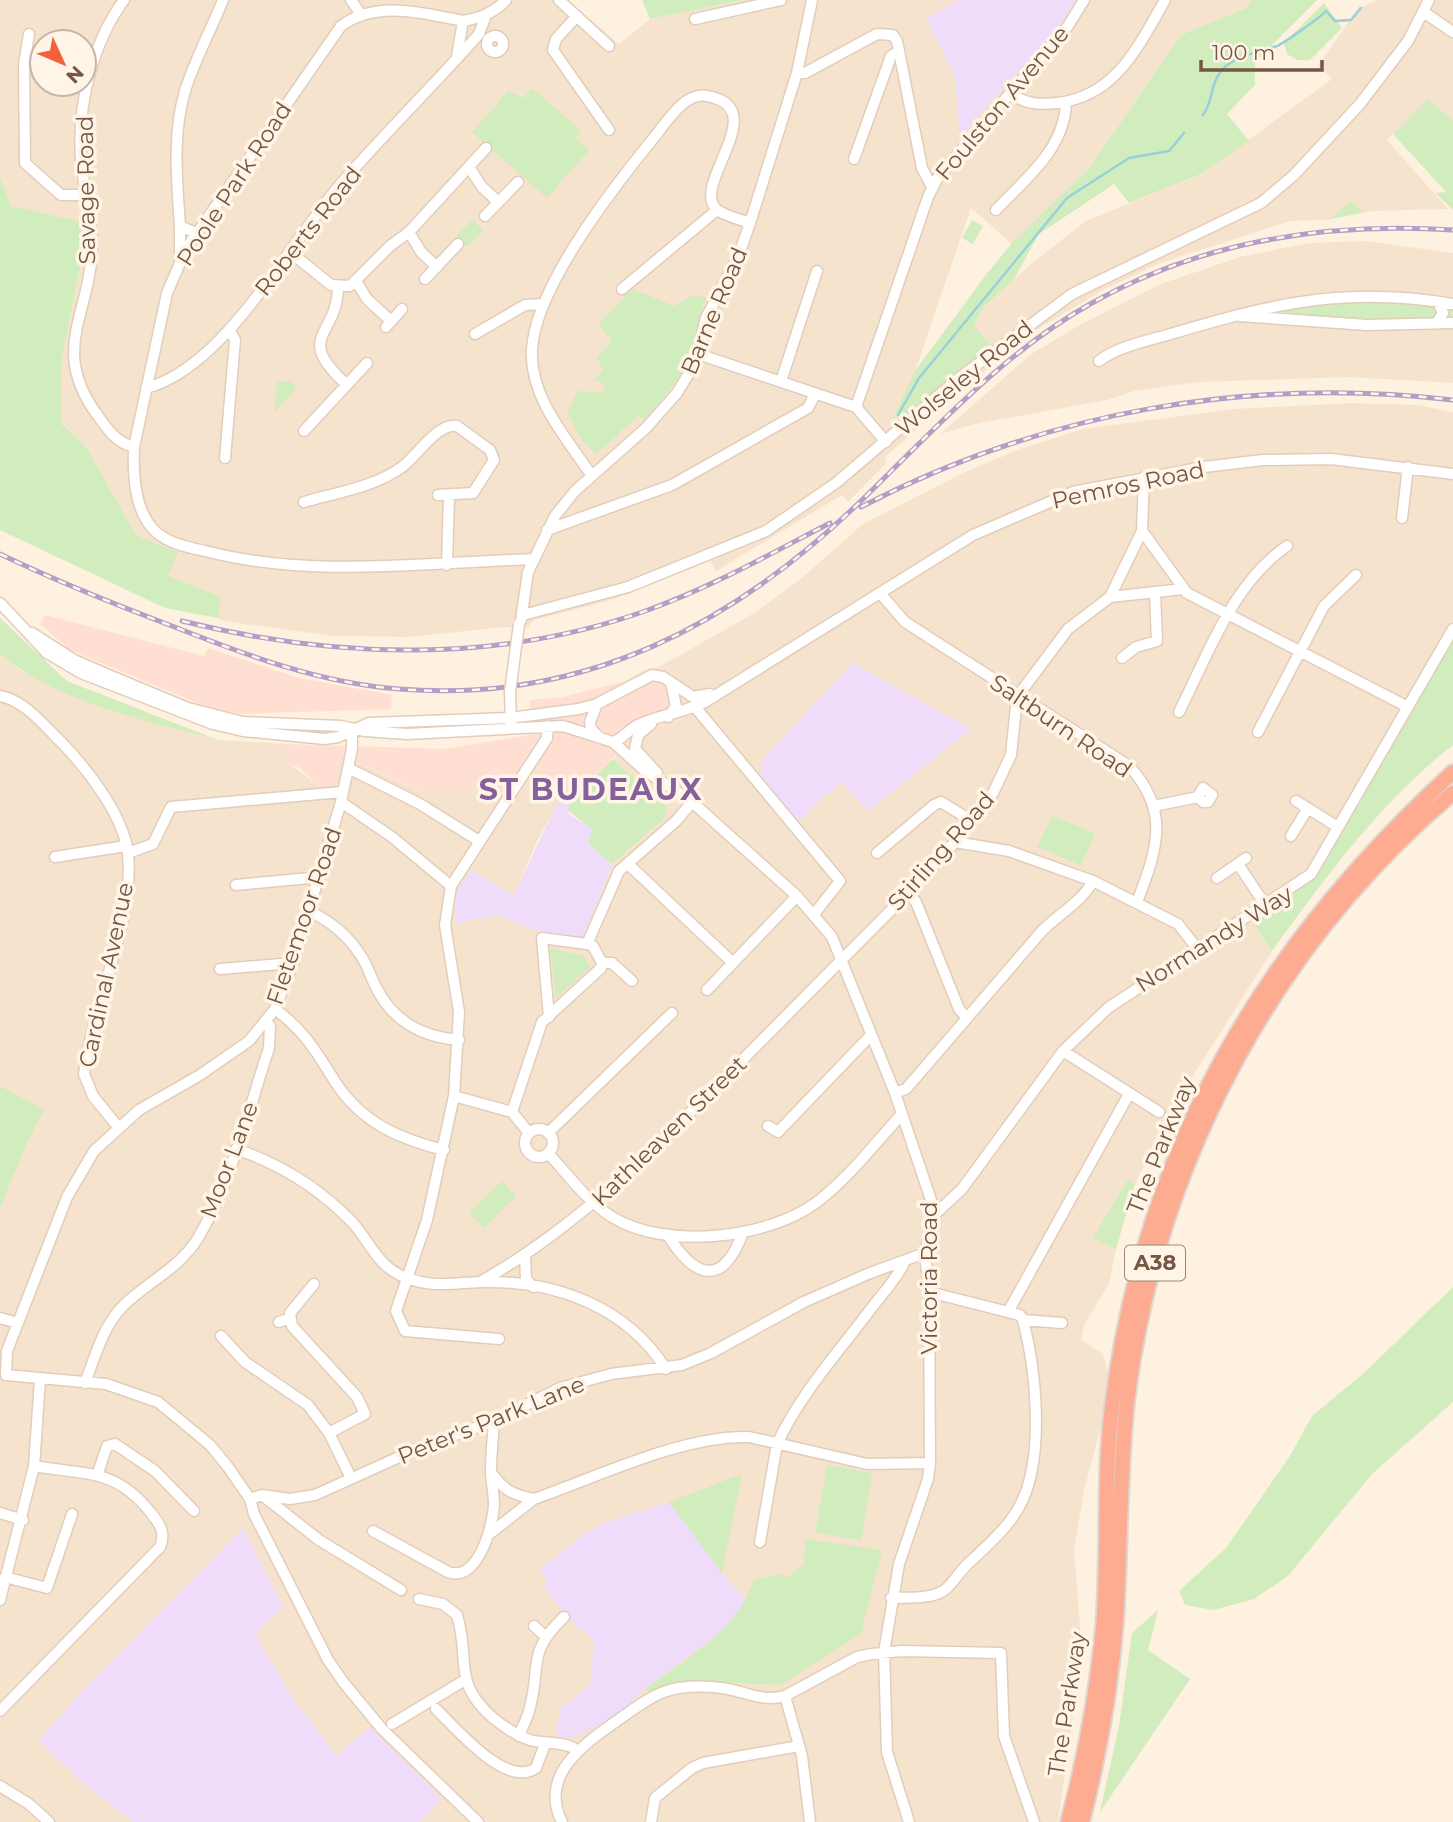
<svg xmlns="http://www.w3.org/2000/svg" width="1453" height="1822" font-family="Montserrat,sans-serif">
<rect width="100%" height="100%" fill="#fef1df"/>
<!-- residential -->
<path fill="#f6e3cd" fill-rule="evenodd" d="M0 0H568L619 44 650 19 743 0H1251L1246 8 1181 35 1090 167 1012 244 971 208 915 371 894 416 990 345 974 327 983 308 1032 263 1086 221 1200 175 1332 79 1318 66 1360 5 1361 8 1376 0H1453V121L1428 100 1387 140 1448 209 1373 211 1326 220 1291 221 1160 263 1105 289 1036 330 977 377 885 457 886 464 848 502 842 495 716 571 710 561 612 600 534 620 528 628 505 627 408 637 333 636 223 621 218 618 221 597 168 576 178 552 136 535 85 445 61 422 62 357 81 262 11 206 0 177ZM42 42H84V84H42Z
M1366 241 1453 253V383L1350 377 1198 382 1134 391 1107 400 975 424 940 434 1030 355 1078 326 1158 285 1240 257 1309 243Z
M1352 403 1418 405 1453 412V629L1311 874 1249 917 1272 951 1174 1106 1135 1184 1128 1179 1094 1238 1116 1249 1109 1284 1085 1323 1081 1340 1103 1354 1110 1381 1106 1409 1084 1490 1074 1550 1082 1652 1058 1822H0V654L20 670 115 712 218 740 287 744 288 763 322 788 333 786 340 755 421 792 527 763 566 789 537 841 513 897 456 923 499 915 534 930 583 938 612 864 665 818 667 807 613 759 632 740 694 713 675 676 659 667 754 613 797 582 863 524 963 473 1023 448 1083 429 1234 409Z"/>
<!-- commercial -->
<path fill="#ffdfd2" d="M45 615 204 656 208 648 299 678 392 695 391 709 240 714 207 707 70 650 40 624Z
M659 667 675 676 689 691 694 713 632 740 572 797 563 792 566 788 527 763 507 788 421 792 341 755 333 787 322 788 298 767 288 763 287 744 444 749 530 735V700L563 697 625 681 645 670Z"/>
<!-- education -->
<path fill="#eedcfa" d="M959 0H1076L1056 30 960 136 955 76 926 18Z
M852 663 971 729 868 811 842 782 829 795 826 793 801 819H793L758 773 764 768 760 763Z
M563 792 572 797 567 810 570 815 594 830 588 843 612 864 583 938 534 930 499 915 456 923V892L471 870 513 896Z
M669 1502 725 1577 747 1601 723 1631 647 1687 612 1719 572 1738 560 1737 557 1732 560 1709 590 1685 594 1640 571 1621 544 1588 546 1578 540 1569 588 1531 607 1522Z
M243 1528 283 1606 256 1634 263 1649 294 1700 336 1755 370 1727 442 1799 420 1822H133L83 1783 39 1740 88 1685Z"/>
<!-- green -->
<path fill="#d1ecbd" d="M642 0H743L650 19Z
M1251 0H1317L1255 62V85L1227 114 1249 141 1199 175 1129 203 1114 184 1039 234 1014 279 983 308 974 326 991 345 908 419 898 415 893 418 915 371 985 276 1012 243 1090 167 1181 35 1246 8Z
M1324 3 1342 28 1310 60H1297L1287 54 1284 43Z
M532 88 581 130 576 138 589 150 547 198 472 132 508 91 523 98Z
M1428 99 1453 121V210L1435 193 1446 192 1393 134Z
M0 177 11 206 81 222V262L62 357 61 423 85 445 136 535 178 552 168 576 221 597 218 618 165 608 0 530Z
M1351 201 1364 212 1330 219 1349 202Z
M473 219 483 231 467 247 456 236Z
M972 220 983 226 973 244 962 238Z
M630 288 674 306 694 295 706 298C698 318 697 338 689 357 680 381 660 401 644 420L638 416 596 454 581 439 567 412 578 391 604 393 603 383 594 380 603 370 597 357 612 341 598 324 625 298 622 293Z
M1347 297 1453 304V323L1234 315Z
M277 381H290L297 387 275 412Z
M0 618 67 681 218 740C145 720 60 704 0 654Z
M1453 629V745C1381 801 1325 878 1272 951L1249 917 1299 884Z
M613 759 667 807 665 818 612 864 588 843 593 830 567 810 572 797Z
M1052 816 1095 833 1081 865 1037 847Z
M550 948 584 956 590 967 556 998Z
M0 1086 44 1110 28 1140 0 1208Z
M1128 1179 1135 1184 1116 1249 1093 1238Z
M502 1181 516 1196 484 1228 469 1213Z
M1453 1287V1402L1372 1474 1288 1576 1254 1599 1213 1610 1185 1605 1179 1591 1226 1548 1290 1456 1312 1416 1364 1373Z
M827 1465 872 1473 861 1540 815 1533Z
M742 1474 722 1573 669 1502Z
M805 1539 882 1550 861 1633 781 1685 698 1681 648 1693 647 1687C687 1658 738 1631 753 1581L779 1574 788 1577 804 1564Z
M1158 1610 1148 1650 1190 1679 1100 1812 1119 1726 1132 1633Z"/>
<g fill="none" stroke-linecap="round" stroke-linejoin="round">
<!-- stream -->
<path stroke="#98d1db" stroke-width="2.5" d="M1203 115C1215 99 1208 83 1226 66 1239 55 1261 51 1277 46 1284 43 1321 17 1326 11L1335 21 1351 20 1361 8
M898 415 919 378 1067 198 1129 158 1169 151 1184 133"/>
<defs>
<path id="minor" d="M124 0C93 42 77 105 81 158 83 188 93 217 92 248 90 316 49 350 98 416 108 430 117 443 134 447
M351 0 360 13
M506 0C494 13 480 18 463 21 422 13 377 0 341 26L186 249 167 293 134 447C133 473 134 507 152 528 165 543 187 547 205 551 313 579 424 562 534 559
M559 0 609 46
M1425 13 1453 32
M577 16 556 39 553 50 609 130
M695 19 781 0
M29 34 24 64 25 163 61 195H87
M487 44a8 8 0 1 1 16 0a8 8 0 1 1-16 0Z
M457 56 463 21
M797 73H805L877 34 893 35 897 41 922 168 932 187
M1011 93C1024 104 1039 105 1057 103 1116 96 1138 47 1165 0
M854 159 891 56 898 51
M469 167 482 187 498 202
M996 210C1026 178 1065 149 1066 102
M485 216 518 182
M409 232 421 252 437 267
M196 233 180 226C177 180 172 135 185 91 195 59 211 30 223 0
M289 251 331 285 350 286 390 246 409 232 486 148
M180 257V226
M425 279 458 244
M356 281 367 299 391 321
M338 288C337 337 293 336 347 385
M622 289 717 210
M1240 316 1367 325 1453 323
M1436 324 1443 313 1438 302
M386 327 402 309
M475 334 525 305 544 304
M698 354 856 407 886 442
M1099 361C1118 346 1151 340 1174 333 1275 303 1347 286 1453 304
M781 381 817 271
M146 388C226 368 291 239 345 179 389 129 436 83 479 34L486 15
M856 407 928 197 938 177 1068 26 1084 0
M304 431 367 363
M225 458 235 340 230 331
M592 476C567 439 529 397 532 349 536 286 613 188 652 140 665 125 684 91 707 96 774 108 691 183 716 209 724 216 740 219 750 223
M304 502C335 493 375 487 402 467 417 456 438 422 457 426L490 450 494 460 473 493 438 495
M1402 518 1408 467
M547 530 672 485 808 408 815 394
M1142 531 1187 593 1408 707
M447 565 449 495
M880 593 905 622 1129 766C1171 811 1157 850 1137 902
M1110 597 1183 589
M0 603 47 653 81 673 213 724 243 731 325 739 338 737 369 723 510 718 579 709 597 704 652 675 663 677 693 697 710 694
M523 615 628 587 766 531 836 483 959 378 1072 294 1261 203 1294 175 1360 104 1408 41 1429 0
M521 620 528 572 555 516 575 491 646 428 677 393 694 365 706 318 739 254 750 223 797 73 812 0
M32 633 74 660 111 676 188 708 243 722 341 726 365 731 407 734 563 726 613 742 643 769 692 802 797 896 832 937 895 1093 931 1200 933 1216 925 1253 929 1292 930 1463 928 1479 899 1564 884 1652 887 1752 909 1822
M1122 658 1136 647 1157 641 1155 594
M510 692 511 724
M0 696C26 701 45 727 63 744 88 770 124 816 128 854 135 920 92 1006 84 1074L93 1096 118 1127
M597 704 590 722 591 729 599 737
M695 707 840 881 815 913
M1179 712C1209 653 1232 584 1287 546
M668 717 676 706 671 683
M651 724 638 735 635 749 657 773
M1258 732 1324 606 1356 575
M613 742C623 739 627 731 636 726 654 716 683 713 705 702L973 535 1073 492 1204 467 1263 460 1331 459 1453 474
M348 768 420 804 479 841
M1296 801 1338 827
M341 802 392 837 451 886
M1154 806 1198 797 1203 802H1208L1212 795 1203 788 1198 797
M1291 836 1308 808
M955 842 1009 851 1093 881 1178 924 1196 947
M128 853 153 844 171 807 342 792
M877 853 934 805 941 802 972 821
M55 857 126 846
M628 864 732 962
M1238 864 1266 906
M1217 878 1246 858
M236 885 320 877
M908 893 916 902 959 1009 967 1018
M309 911C330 921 346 933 359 953 367 963 370 976 376 987 393 1022 423 1037 459 1040
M587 944 619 871 676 821 692 802
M602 963H612L632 981
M220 969 293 963
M707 990 797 896
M275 1009C306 1032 316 1052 336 1083 362 1123 400 1139 444 1150
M549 1017 542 938 587 944 593 946 602 963
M1063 1051 1159 1112
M895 1093 906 1089 1041 932C1057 915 1082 902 1093 881
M454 1096 512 1112 529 1133
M512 1112 542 1022 601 968 602 963
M768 1126 778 1132 871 1035
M525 1143a14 14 0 1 1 28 0a14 14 0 1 1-28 0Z
M548 1133 672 1013
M236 1149C280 1164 319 1188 352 1222 371 1243 378 1268 407 1278 433 1288 454 1283 481 1282 554 1280 626 1306 666 1369
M548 1153C568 1175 587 1201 612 1217 665 1250 768 1239 817 1202 849 1178 875 1143 902 1114
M933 1216 962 1189 1063 1051 1108 1008 1311 874 1453 629
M669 1237C697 1281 724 1285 743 1232
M525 1256 526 1279 533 1287
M480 1282C541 1248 594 1203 646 1157L908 893 955 842 993 793 1011 755 1017 697 1068 629 1110 597 1142 531 1144 477
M314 1284 290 1313 292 1326 357 1397 365 1414 329 1433
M929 1292 1020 1315 1023 1320 1062 1323
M1008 1312 1129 1094
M0 1318 18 1323
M279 1322 290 1318
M221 1336 245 1362 308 1405 329 1433 351 1478
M499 1339 405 1331 396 1311 427 1220 454 1096 459 1012 445 925 451 886 547 738 548 726
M6 1375 7 1351 67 1197 94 1151 139 1110 200 1075 249 1041 275 1009 293 963 341 802 352 749V729
M6 1375 106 1384 158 1402 210 1445 228 1467 250 1499 254 1514 328 1660 344 1683 382 1729 478 1822
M85 1383C95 1357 103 1326 123 1306 146 1283 180 1268 198 1238 232 1181 248 1111 269 1048L270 1026 266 1022
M491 1472C503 1490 513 1495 534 1499 597 1477 683 1435 749 1437L867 1464 930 1463
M98 1473 107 1446 115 1444 155 1471 194 1511
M262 1495 319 1540 401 1590
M250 1499 262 1495 290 1499 315 1495 419 1448 494 1421 560 1388 611 1374 682 1365 711 1353 804 1302 870 1273 925 1253
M0 1513 23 1520
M373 1531 448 1572C478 1583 493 1526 494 1504 494 1493 491 1482 491 1471 491 1454 493 1438 494 1421
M488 1535 534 1499
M760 1542 777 1444C801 1393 837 1354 870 1310 882 1294 897 1279 905 1261
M5 1577 47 1588 72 1514
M891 1598C907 1597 935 1600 947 1588 956 1579 962 1568 972 1560 991 1542 1013 1523 1023 1499 1044 1452 1036 1369 1023 1320
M419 1599 443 1604 457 1615C471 1661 451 1681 493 1718 504 1727 515 1735 530 1740 543 1744 566 1741 576 1750
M0 1600 34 1466 40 1380
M534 1626 545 1636
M785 1696 802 1756 810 1822
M436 1709C456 1728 506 1789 536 1768L545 1744
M0 1711 160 1547C166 1533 160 1524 151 1513 116 1468 85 1475 34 1466
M392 1724 465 1680
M519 1736C522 1727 527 1719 529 1711 542 1667 525 1654 564 1617
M0 1786 29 1804 49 1822
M562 1822C538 1775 585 1743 618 1720 637 1707 656 1691 679 1688 695 1686 712 1686 728 1689 749 1693 763 1702 785 1696L857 1657 871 1654 902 1651 1001 1653 1004 1736 1034 1822
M651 1822 655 1798 692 1768 703 1763 799 1746"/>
<path id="highway" d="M1068 1822C1085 1758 1097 1693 1103 1628 1109 1554 1103 1480 1112 1407 1144 1148 1262 947 1453 772
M1082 1822C1099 1756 1111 1689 1116 1621 1121 1545 1119 1469 1128 1394 1158 1162 1274 944 1453 793"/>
</defs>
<!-- minor casing -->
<use href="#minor" stroke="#e2cdbb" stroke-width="13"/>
<!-- highway casing -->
<use href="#highway" stroke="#ded6d2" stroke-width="18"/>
<!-- minor -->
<use href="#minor" stroke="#fff" stroke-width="10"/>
<!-- highway -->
<use href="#highway" stroke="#fdab91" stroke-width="14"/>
<defs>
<path id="rail" d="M861 507C1044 412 1248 376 1453 400
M0 554C56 581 114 604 172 626 246 655 319 683 399 689 584 704 735 624 864 498 936 428 1004 352 1092 303 1204 240 1327 222 1453 230
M182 621C335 659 498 664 648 610 712 587 770 554 830 523"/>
</defs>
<!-- rail casing -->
<use href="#rail" stroke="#b39ec7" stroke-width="5"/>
<!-- rail -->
<use href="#rail" stroke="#fff5e7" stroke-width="2.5" stroke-dasharray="8" stroke-linecap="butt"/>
<defs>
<path id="minor-bridge" d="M510 692 519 624"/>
</defs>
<!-- minor-bridge casing -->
<use href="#minor-bridge" stroke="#e2cdbb" stroke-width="13" stroke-linecap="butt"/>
<!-- minor-bridge -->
<use href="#minor-bridge" stroke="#fff" stroke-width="10"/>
</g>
<g text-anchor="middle" stroke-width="7" stroke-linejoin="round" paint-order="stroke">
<!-- shield labels -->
<rect fill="#fff5e7" stroke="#9e8676" stroke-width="2" x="1125" y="1245.5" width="60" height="35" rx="5"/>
<g font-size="21" font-weight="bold" fill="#755645">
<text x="1155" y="1270">A38</text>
</g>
<!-- street labels -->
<g font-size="23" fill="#755645" stroke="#fff5e7">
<text transform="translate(1002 103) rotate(-50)" y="8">Foulston Avenue</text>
<text transform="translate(234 184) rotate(-57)" y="8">Poole Park Road</text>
<text transform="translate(86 190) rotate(-91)" y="8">Savage Road</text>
<text transform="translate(308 231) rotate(-52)" y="8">Roberts Road</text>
<text transform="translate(714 311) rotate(-67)" y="8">Barne Road</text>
<text transform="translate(964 378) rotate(-39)" y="8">Wolseley Road</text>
<text transform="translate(1128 485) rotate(-12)" y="8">Pemros Road</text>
<text transform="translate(1061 726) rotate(34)" y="8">Saltburn Road</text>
<text transform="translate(941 851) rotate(-49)" y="8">Stirling Road</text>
<text transform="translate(304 916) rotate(-71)" y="8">Fletemoor Road</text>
<text transform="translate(1214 939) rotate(-32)" y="8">Normandy Way</text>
<text transform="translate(106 975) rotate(-78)" y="8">Cardinal Avenue</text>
<text transform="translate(669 1131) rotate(-44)" y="8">Kathleaven Street</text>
<text transform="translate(1161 1145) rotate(-68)" y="8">The Parkway</text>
<text transform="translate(229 1160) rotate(-69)" y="8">Moor Lane</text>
<text transform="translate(929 1278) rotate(-90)" y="8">Victoria Road</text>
<text transform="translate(491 1420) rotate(-22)" y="8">Peter's Park Lane</text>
<text transform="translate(1067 1704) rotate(-81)" y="8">The Parkway</text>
</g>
<!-- district labels -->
<g font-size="30" font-weight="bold" letter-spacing="2" fill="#85609a" stroke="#fff5e7">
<text x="591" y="800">ST BUDEAUX</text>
</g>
</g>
<!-- north arrow -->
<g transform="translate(63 63) rotate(134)"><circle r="33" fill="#fff5e7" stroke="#c8b5a6" stroke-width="2"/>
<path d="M0-5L12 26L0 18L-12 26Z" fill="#f1613b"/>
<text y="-10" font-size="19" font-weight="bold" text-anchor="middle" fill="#755645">N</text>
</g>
<!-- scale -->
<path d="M1201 60v10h121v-10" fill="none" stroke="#755645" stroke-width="3.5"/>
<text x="1212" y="60" font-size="21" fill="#755645" stroke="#fff5e7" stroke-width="5" paint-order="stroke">100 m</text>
</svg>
